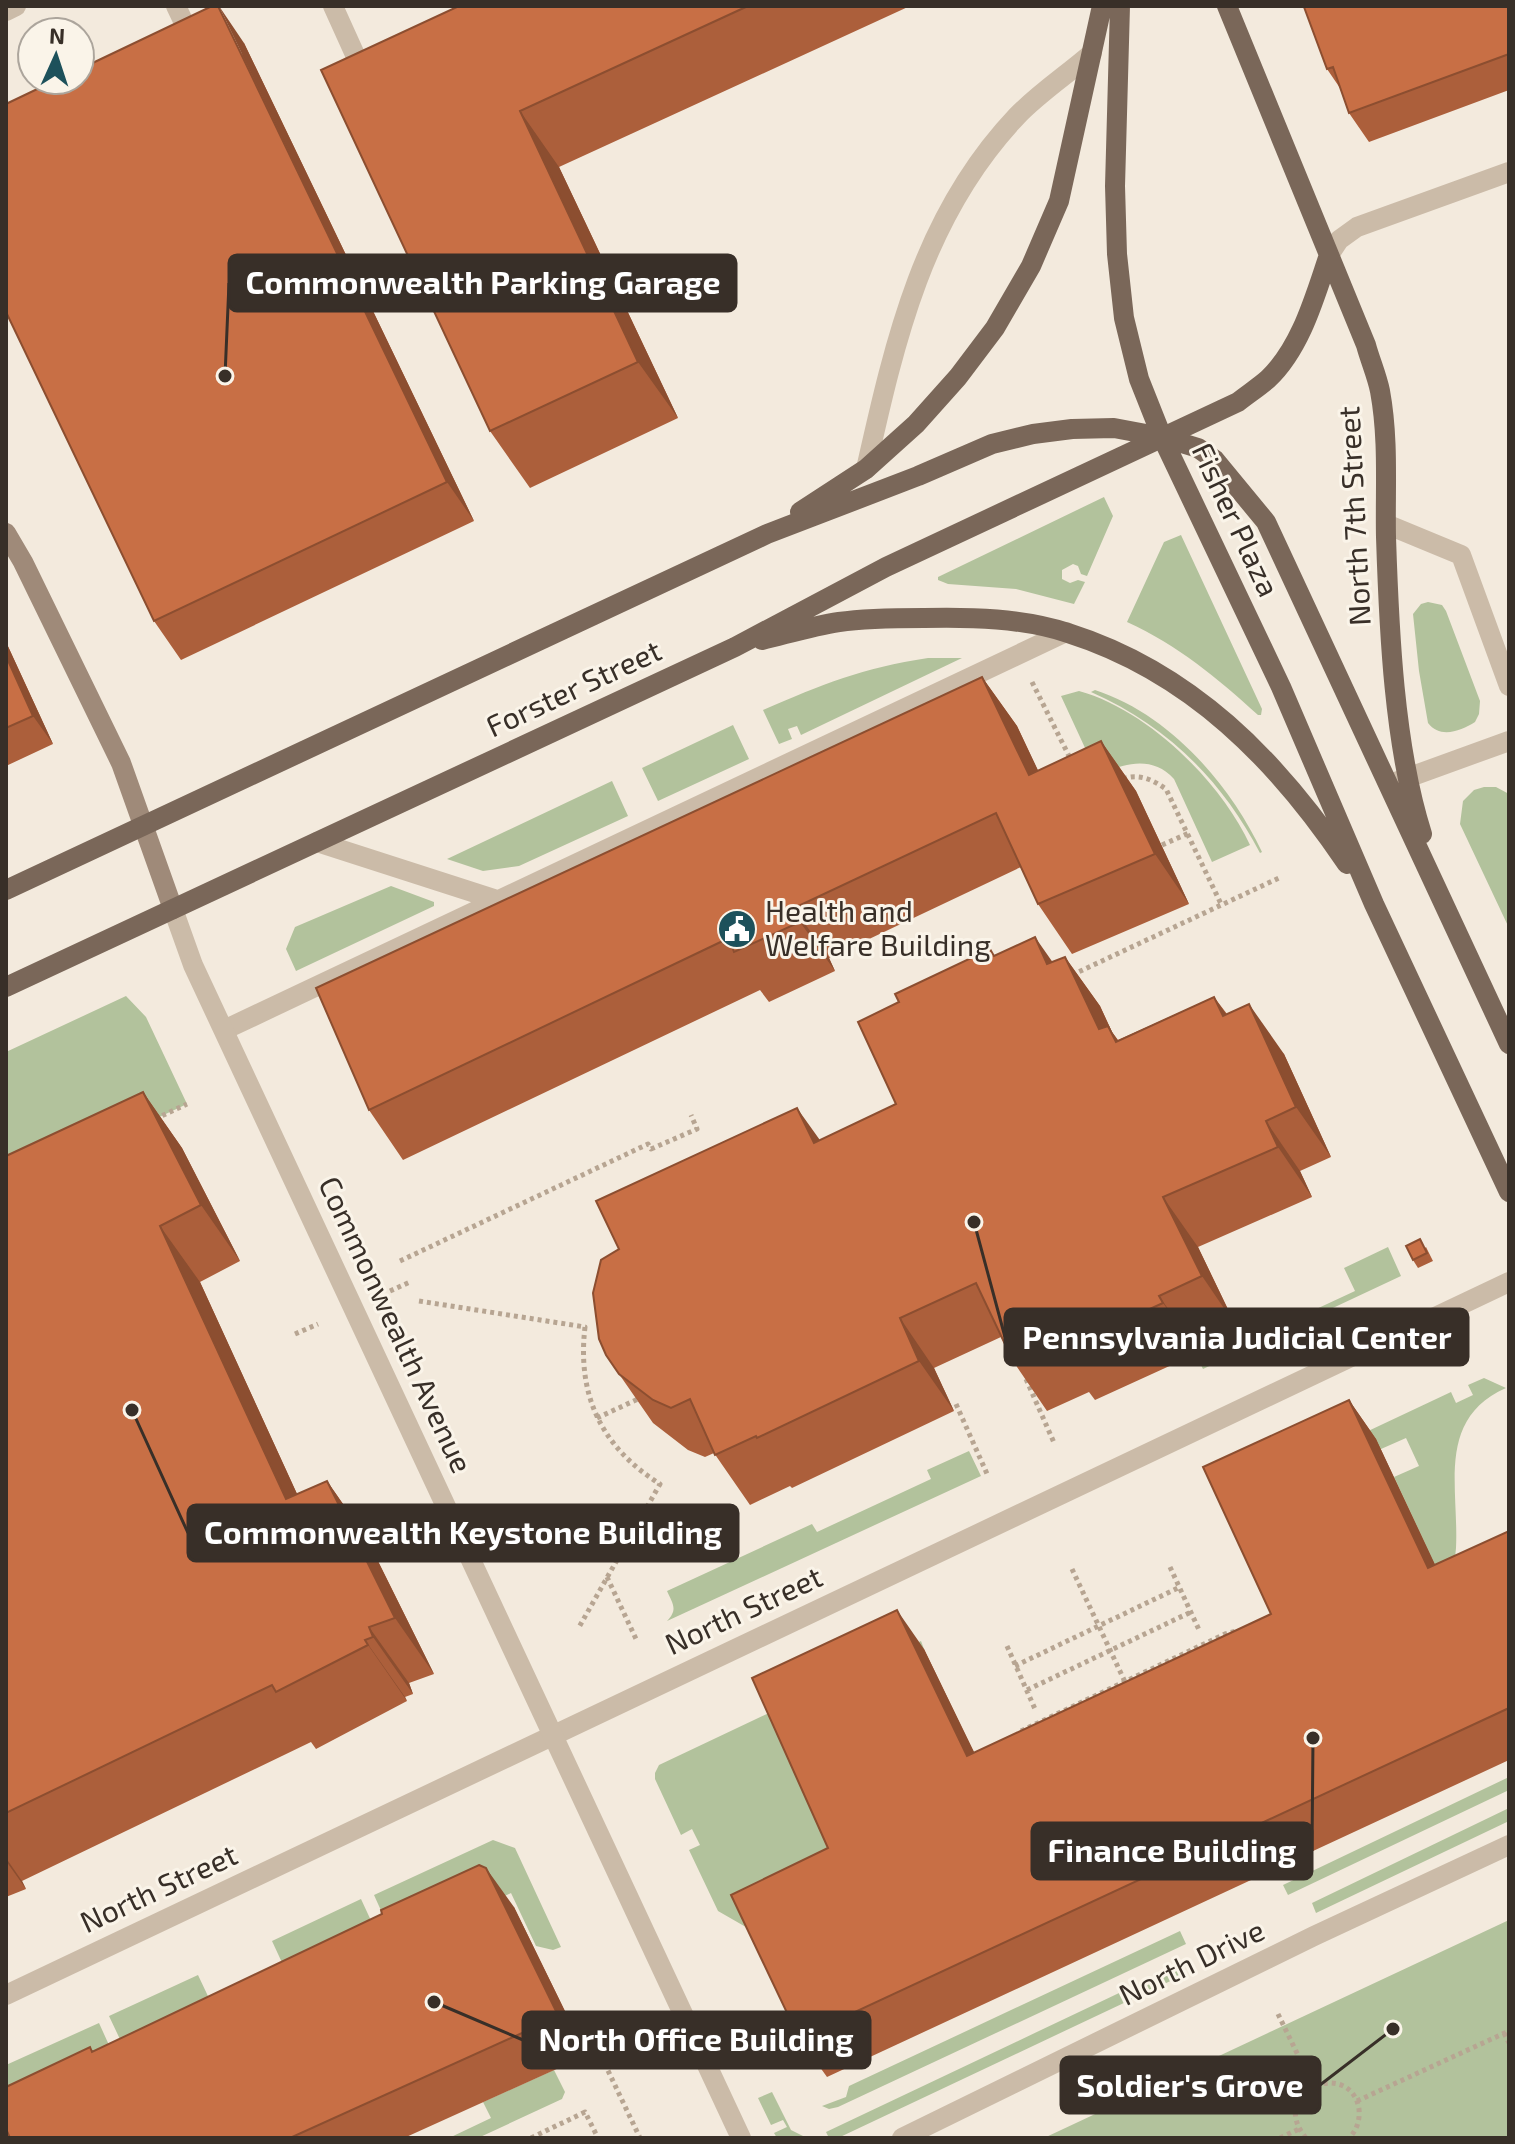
<svg xmlns="http://www.w3.org/2000/svg" width="1515" height="2144" font-family="'Exo 2',sans-serif">
<rect width="100%" height="100%" fill="#f3eadd"/>
<!-- green -->
<path fill="#b2c29c" d="M1104 497 1113 516 1087 576 1081 574 1078 566 1073 564 1062 570V579L1070 583 1078 580 1085 582 1074 604 1016 589 948 584 938 580V577Z
M1181 535 1262 709 1261 715H1258C1216 677 1179 646 1127 622L1164 542Z
M1428 602 1442 605 1446 611 1480 701 1479 714 1475 722C1461 731 1440 739 1428 723L1419 671 1413 614 1421 604Z
M928 658H962L801 735 797 726 788 729 792 739 779 744 763 710C823 684 862 668 928 658Z
M1095 690C1169 714 1230 784 1262 852L1260 853C1222 780 1166 725 1091 692Z
M1079 691C1148 710 1221 782 1250 845L1212 862 1174 779C1154 757 1129 762 1105 772L1092 763 1061 696Z
M733 725 749 759 658 801 642 768Z
M612 781 628 816 519 866 483 871 447 859Z
M1484 787H1496L1509 794V928L1460 824 1463 801 1474 790Z
M391 886 434 902V906L296 971 286 949 295 927Z
M126 996 146 1017 187 1104 6 1189V1052Z
M1388 1247 1401 1276 1203 1369 1200 1363 1355 1291 1344 1268Z
M1484 1378 1506 1388C1436 1419 1459 1488 1456 1548 1455 1563 1452 1576 1447 1591L1394 1477 1419 1466 1406 1438 1381 1449 1226 1498 1451 1392 1456 1403 1473 1395 1468 1385Z
M969 1451 981 1476 667 1621C678 1610 673 1604 667 1591L812 1524 817 1532 931 1479 927 1470Z
M921 1641 924 1649 856 1888 758 1934 718 1911 689 1850 700 1845 692 1829 681 1835 655 1779V1773L659 1765Z
M1509 1777V1790L1288 1895 1283 1885Z
M1509 1808V1821L1316 1913 1312 1903Z
M493 1840 515 1848 561 1947 553 1950 536 1946 511 1893 397 1946 374 1895Z
M361 1899 386 1953 297 1995 272 1941Z
M1509 1920V2138H1044Z
M1180 1931 1186 1944 838 2107 829 2109 822 2106 846 2097 849 2086Z
M1176 1966 1181 1976 838 2138H829L826 2132Z
M198 1975 224 2030 135 2071 109 2016Z
M99 2023 123 2076 18 2138H6V2065Z
M554 2070 565 2092 562 2099 478 2138H449L491 2118 483 2102Z
M772 2092 791 2130 807 2138H777L774 2133 787 2127 783 2120 771 2125 758 2098Z"/>
<g fill="none" stroke-linecap="round" stroke-linejoin="round">
<!-- path -->
<path stroke="#b7a592" stroke-width="5" stroke-dasharray="4 4" stroke-linecap="butt" d="M1032 682 1071 760
M1123 779C1139 773 1153 780 1166 789L1222 906
M1162 845 1189 833
M1072 975 1281 877
M155 1119 187 1104
M400 1261 648 1144 651 1149 697 1129 691 1115
M390 1291 410 1282
M419 1301 585 1327C577 1395 601 1447 660 1484L578 1629
M295 1334 318 1324
M1026 1379 1055 1445
M956 1404 988 1476
M597 1418 638 1399
M1170 1567 1200 1632
M1072 1569 1126 1684
M607 1577 637 1641
M1007 1646 1035 1709
M1015 1666 1180 1587
M1027 1690 1191 1612
M1021 1731 1225 1634 1236 1631
M1278 2014 1313 2086
M584 2020 640 2138
M1504 2033 1509 2043
M1357 2101 1509 2031
M531 2138 585 2112 598 2138
M1280 2138 1299 2129
M1306 2138C1266 2090 1351 2058 1359 2109 1360 2120 1357 2130 1349 2138"/>
<!-- service -->
<path stroke="#cbbba8" stroke-width="20" d="M176 6 194 44
M333 6 366 79
M1329 255 1339 240 1357 227 1509 172
M866 469C895 340 923 215 1017 116 1039 93 1068 74 1092 53
M1386 524 1461 555 1509 686
M1393 783 1509 741
M317 842 497 900
M224 1030 1066 632"/>
<!-- minor -->
<path stroke="#cbbba8" stroke-width="20" d="M6 11 16 6
M6 1995 1509 1282
M902 2138 1314 1936 1509 1845"/>
<!-- tertiary -->
<path stroke="#cbbba8" stroke-width="20" d="M173 909 193 965 741 2138"/>
<!-- secondary -->
<path stroke="#9f8a79" stroke-width="20" d="M6 533 23 562 121 763 173 909"/>
<!-- primary -->
<path stroke="#7a6759" stroke-width="20" d="M1120 6 1115 186 1117 254 1124 318 1139 379 1162 437 1281 687 1374 904 1509 1192
M1227 6 1366 345C1370 360 1377 376 1380 391 1389 440 1385 489 1386 537 1389 630 1394 746 1422 834
M800 512 866 469 916 424 958 377 995 328 1031 266 1059 201 1102 6
M762 640C787 634 813 626 839 622 867 618 896 618 924 618 971 617 1023 618 1068 633 1191 672 1277 760 1347 864
M6 890 767 534 918 476 992 444 1033 434 1072 429 1114 428 1162 437 1198 448 1215 460 1266 522 1509 1044
M6 987 735 647 886 567 1238 402C1248 394 1259 387 1268 379 1301 348 1315 296 1329 255"/>
</g>
<!-- wall -->
<path fill="#ac5f3b" d="M459 6H910L559 167 678 418 530 488 490 431Z
M1509 6V90L1369 142 1349 113 1340 88 1327 69Z
M244 43 474 521 181 660 154 621Z
M6 642 53 744 6 766Z
M982 677 1017 726 1038 771 1101 741 1136 791 1189 904 1072 954 1038 904 1021 867 829 958 835 971 769 1002 760 990 403 1160 369 1110Z
M995 956 1052 962 1065 957 1100 1006 1112 1032 1118 1040 1214 997 1227 1014 1284 1054 1331 1157 1300 1171 1312 1197 1198 1247 1236 1326 1194 1345 1198 1353 1095 1400 1089 1392 1047 1411 1013 1361 1001 1337 934 1368 954 1411 792 1488 790 1486 750 1505 714 1453 705 1457 688 1450 653 1423 619 1374V1249L820 1140 896 1104Z
M143 1092 182 1148 240 1261 200 1282 297 1494 327 1481 366 1537 434 1674 409 1683 413 1694 405 1697 407 1701 316 1749 311 1742 22 1881 26 1889 6 1897V1156Z
M1426 1247 1433 1261 1418 1268 1413 1260Z
M1349 1400 1376 1439 1435 1565 1509 1531V1760L827 2077 799 2038 828 1848 924 1649 974 1753 1271 1614Z
M514 1907 584 2050 581 2058 404 2138H10L90 2047 93 2052Z"/>
<!-- shaded-wall -->
<path fill="#8c4e30" d="M219 6 244 43 474 521 447 482Z
M520 111 559 167 678 418 638 362Z
M6 642 53 744 33 716 6 656Z
M982 677 1017 726 1064 825 1029 775Z
M1101 741 1136 791 1189 904 1155 854Z
M794 908 829 958 835 971 800 922Z
M1035 937 1070 987 1047 964Z
M1065 957 1100 1006 1112 1032 1142 1075 1099 1029Z
M1214 997 1249 1046 1223 1016Z
M1249 1004 1284 1054 1331 1157 1296 1107Z
M143 1092 182 1148 240 1261 201 1205Z
M797 1108 832 1157 814 1143Z
M1266 1121 1300 1171 1312 1197 1278 1147Z
M1163 1197 1198 1247 1236 1326 1202 1276Z
M160 1226 200 1282 325 1555 286 1499Z
M1159 1296 1194 1345 1198 1353 1163 1303Z
M900 1318 934 1368 954 1411 919 1361Z
M1349 1400 1376 1439 1455 1607 1428 1568Z
M327 1481 366 1537 434 1674 395 1618Z
M897 1610 924 1649 995 1795 967 1756Z
M369 1627 409 1683 413 1694 373 1637Z
M365 1640 405 1697 407 1701 368 1645Z
M6 1858 22 1881 26 1889 6 1861Z
M486 1868 514 1907 584 2050 581 2058 553 2019Z"/>
<!-- building -->
<path fill="#c86f45" stroke="#8c4e30" stroke-width="2" d="M212 6H218L447 482 154 621 6 312V104L56 80H80V69Z
M459 6H748L520 111 638 362 490 431 321 70Z
M1308 6H1509V54L1349 113 1333 67 1327 69 1304 7Z
M6 656 33 716 6 728Z
M982 677 1029 775 1101 741 1155 854 1038 904 996 813 794 908 800 922 734 952 729 938 369 1110 316 988Z
M1035 937 1047 964 1065 957 1099 1029 1108 1026 1116 1042 1214 997 1223 1016 1249 1004 1296 1107 1266 1121 1278 1147 1163 1197 1202 1276 1159 1296 1163 1303 1060 1350 1056 1341 1013 1361 976 1283 900 1318 919 1361 757 1438 756 1436 715 1455 690 1399 671 1408 653 1400 619 1374 606 1355 599 1339 593 1293 601 1260 619 1249 596 1201 797 1108 814 1143 896 1104 858 1022 899 1002 895 994 990 949 994 956Z
M143 1092 201 1205 160 1226 286 1499 327 1481 395 1618 369 1627 373 1637 365 1640 368 1645 276 1692 272 1685 6 1813V1156Z
M1420 1239 1427 1253 1413 1260 1406 1246Z
M1349 1400 1428 1568 1509 1531V1708L799 2038 731 1895 828 1848 752 1678 897 1610 967 1756 1271 1614 1203 1467Z
M479 1865 486 1868 556 2011 553 2019 290 2138H10L6 2129V2087L90 2047 92 2052 382 1914 381 1910Z"/>
<!-- icons -->
<defs>
<symbol id="civic-disc" viewBox="-11 -11 22 22"><circle r="9.5" fill="#1d515b" stroke="#faf4e9"/><path d="M-.6-6.5H3V-4.5H.6V-3L4-1V1h2V6H-6V1h2V-1L-.6-3ZM-1.2 2.5V6h2.4V2.5Z" fill="#fff"/></symbol>
</defs>
<g fill-rule="evenodd">
<use href="#civic-disc" x="715" y="907" width="44" height="44"/>
</g>
<g text-anchor="middle" stroke-width="6" stroke-linejoin="round" paint-order="stroke">
<!-- street labels -->
<g font-size="30" fill="#382f28" stroke="#faf4e9">
<text transform="translate(1355 516) rotate(-93)" y="10">North 7th Street</text>
<text transform="translate(1235 520) rotate(65)" y="10">Fisher Plaza</text>
<text transform="translate(574 689) rotate(-25)" y="10">Forster Street</text>
<text transform="translate(395 1325) rotate(65)" y="10">Commonwealth Avenue</text>
<text transform="translate(744 1611) rotate(-25)" y="10">North Street</text>
<text transform="translate(159 1889) rotate(-25)" y="10">North Street</text>
<text transform="translate(1192 1963) rotate(-26)" y="10">North Drive</text>
</g>
<!-- poi labels -->
<g font-size="30" fill="#382f28" stroke="#faf4e9" text-anchor="start">
<text x="765" y="922">Health and<tspan x="765" dy="34">Welfare Building</tspan></text>
</g>
</g>
<!-- callouts -->
<path fill="none" stroke="#382f28" stroke-width="3" d="M225 376L229 283M974 1222L1005 1337M132 1410L188 1533M1313 1738L1312 1851M434 2002L523 2040M1393 2029L1320 2085"/>
<g fill="#382f28" stroke="#faf4e9" stroke-width="3">
<circle cx="225" cy="376" r="8"/>
<circle cx="974" cy="1222" r="8"/>
<circle cx="132" cy="1410" r="8"/>
<circle cx="1313" cy="1738" r="8"/>
<circle cx="434" cy="2002" r="8"/>
<circle cx="1393" cy="2029" r="8"/>
</g>
<g fill="#382f28" stroke="#382f28" stroke-width="3">
<rect x="229" y="255" width="507" height="56" rx="8"/>
<rect x="1005" y="1309" width="463" height="56" rx="8"/>
<rect x="188" y="1505" width="550" height="56" rx="8"/>
<rect x="1032" y="1823" width="280" height="56" rx="8"/>
<rect x="523" y="2012" width="347" height="56" rx="8"/>
<rect x="1061" y="2057" width="259" height="56" rx="8"/>
</g>
<g font-size="32" text-anchor="middle" font-weight="bold" fill="#fff">
<text x="483" y="294">Commonwealth Parking Garage</text>
<text x="1237" y="1349">Pennsylvania Judicial Center</text>
<text x="463" y="1544">Commonwealth Keystone Building</text>
<text x="1172" y="1862">Finance Building</text>
<text x="696" y="2051">North Office Building</text>
<text x="1190" y="2097">Soldier's Grove</text>
</g>
<!-- border -->
<rect width="1515" height="2144" fill="none" stroke="#382f28" stroke-width="16"/>
<!-- north arrow -->
<g transform="translate(56 56) rotate(3)"><circle r="38" fill="#faf4e9" stroke="#aca59c" stroke-width="2"/>
<path d="M0-6L14 30L0 20L-14 30Z" fill="#1d515b"/>
<text y="-12" font-size="22" font-weight="bold" text-anchor="middle" fill="#382f28">N</text>
</g>
</svg>
